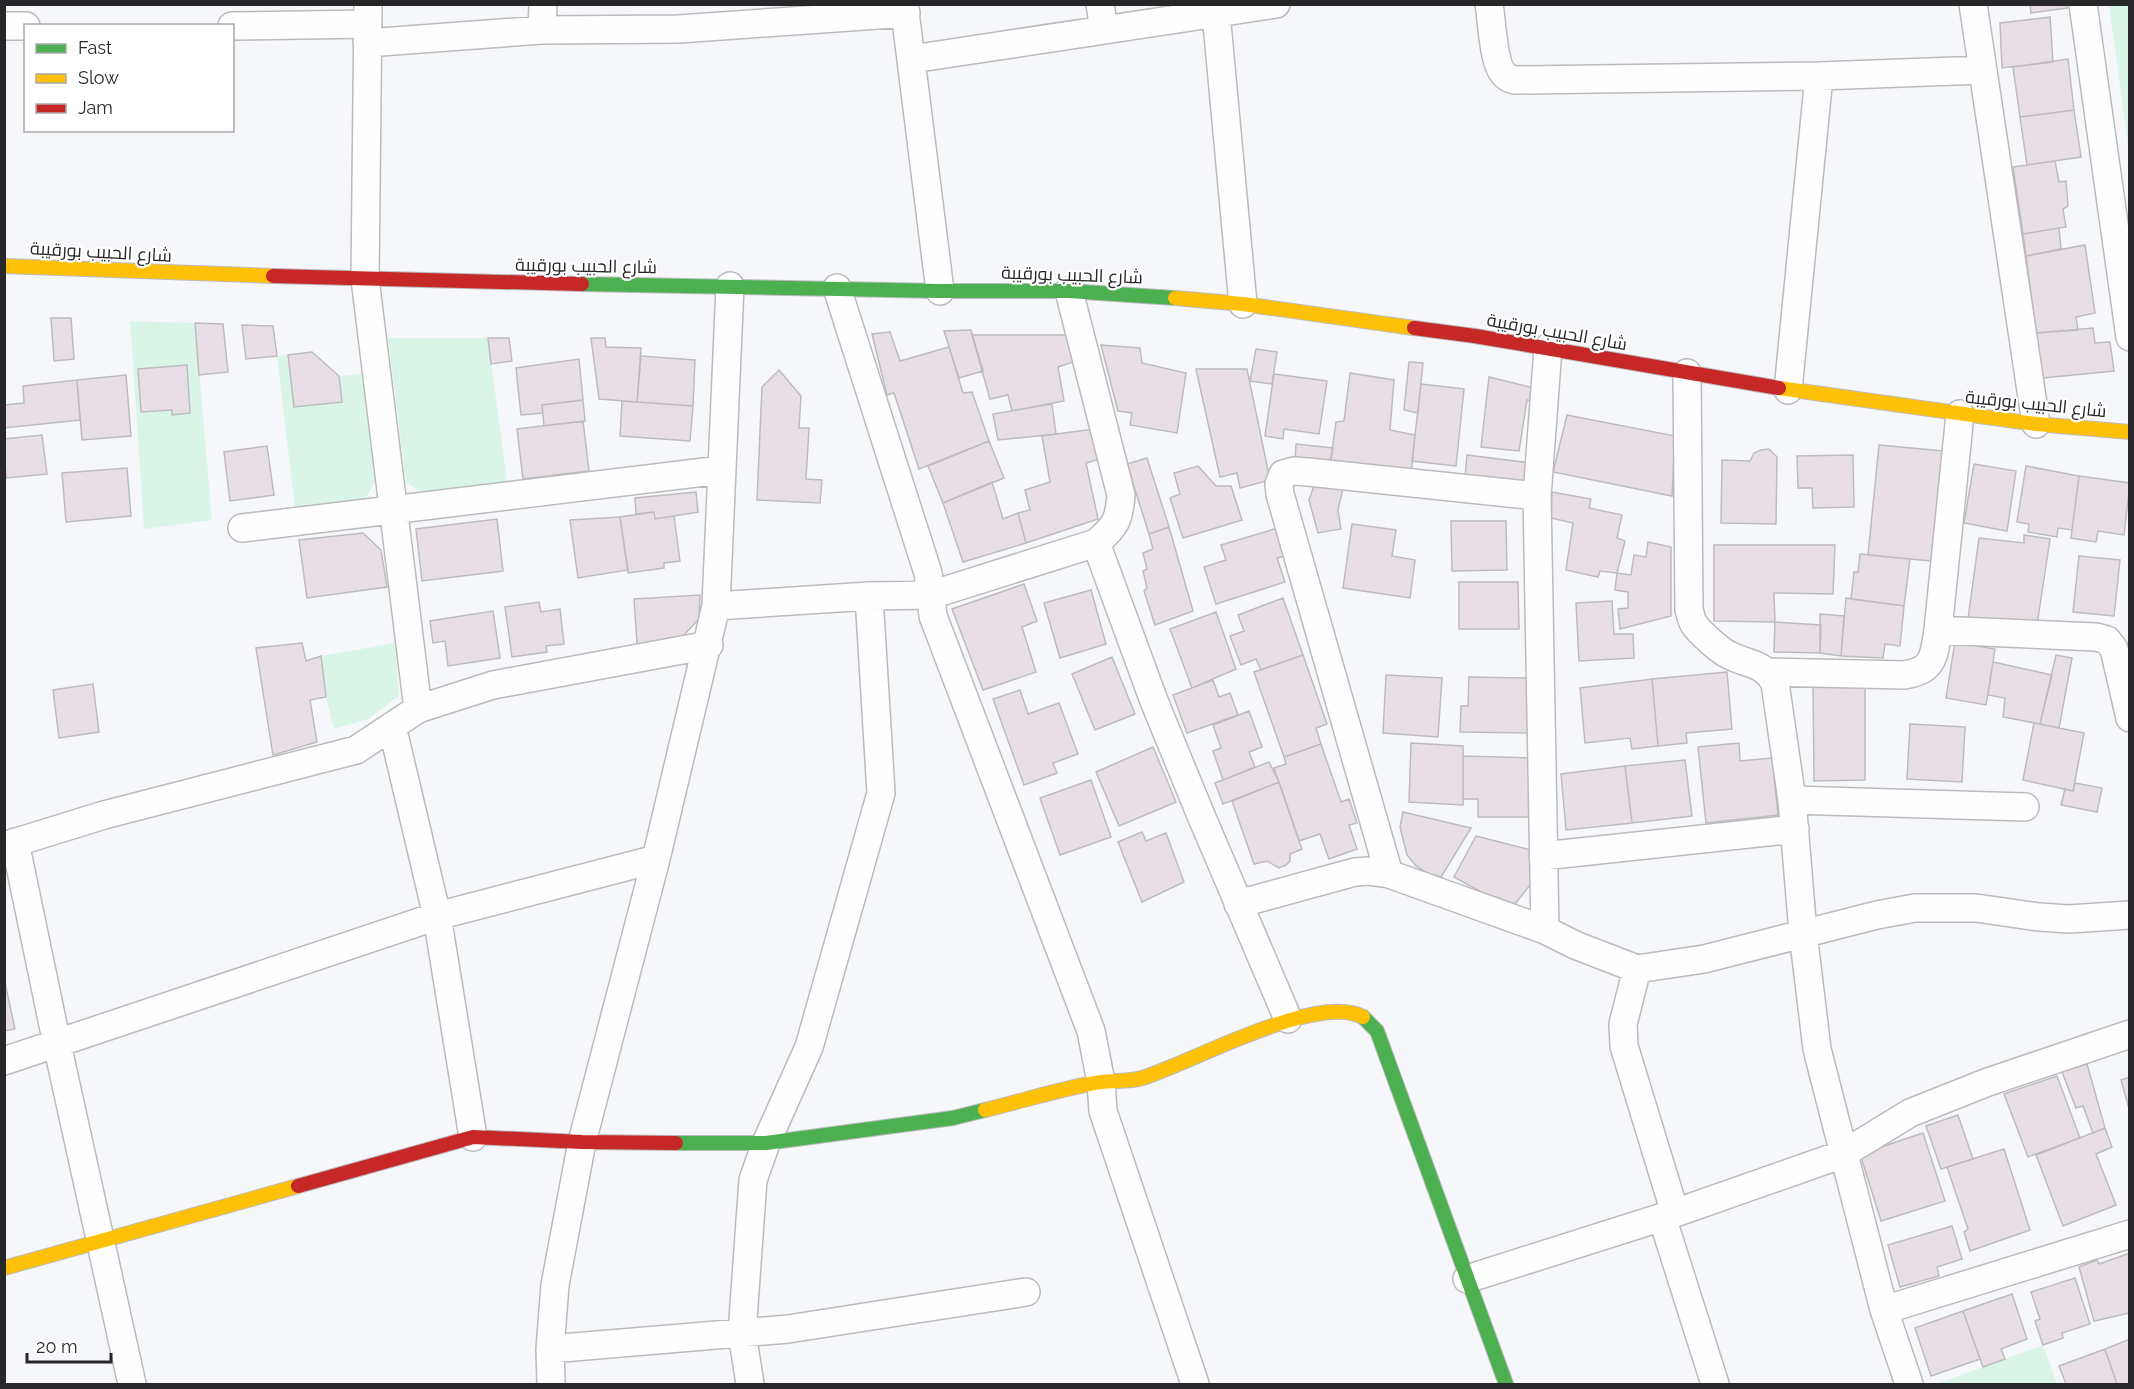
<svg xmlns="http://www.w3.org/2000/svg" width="2134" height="1389" font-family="Raleway,Cairo,sans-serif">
<rect width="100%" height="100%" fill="#f6f7fa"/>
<!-- green -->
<path fill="#d9f5e8" d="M2109 5H2129V152Z
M130 321 195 323 212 520 144 529Z
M388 338H488L507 481 426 491 418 490 406 482Z
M288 355 294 407 342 402 339 376 362 374 376 481 365 499 295 509 277 356Z
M395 643 399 696 368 719 334 729 326 697 321 656Z
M2043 1345 2057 1384H1937Z"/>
<!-- building -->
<path fill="#e8dee6" stroke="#bcbcbe" stroke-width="1.5" d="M2030 4H2066L2067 8 2031 13Z
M2050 17 2053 62 2002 68 2000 23Z
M2068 59 2074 110 2020 117 2013 67Z
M2074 110 2081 157 2027 165 2020 117Z
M2055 161 2059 182 2066 181 2068 206 2063 209 2066 227 2023 234 2013 167Z
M2059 228 2061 249 2026 256 2023 234Z
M2085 245 2095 313 2076 317 2078 330 2036 333 2026 256Z
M51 318H71L74 359 54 361Z
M195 323 223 324 228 372 199 375Z
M242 325 273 326 277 356 246 359Z
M2093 328 2095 343 2110 342 2114 371 2043 378 2036 333Z
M971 330 983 371 959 378 944 331Z
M890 332 900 361 949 347 963 393 972 392 989 441 919 469 894 393 887 395 872 334Z
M972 335H1068L1073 362 1058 367 1064 401 1012 411 1008 395 990 399Z
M488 338H509L512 361 491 364Z
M591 338H605L606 347 641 348 637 402 599 399Z
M1101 345 1140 348 1142 363 1186 373 1177 433 1130 425 1132 413 1118 411Z
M1256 349 1277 352 1272 384 1250 381Z
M312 352 339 376 342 402 294 407 288 355Z
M641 356 695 360 693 406 637 402Z
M579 359 583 400 542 405 543 413 521 415 516 368Z
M1409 362 1423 363 1418 413 1404 410Z
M187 365 190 413 172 415V410L141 412 138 369Z
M1196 369H1247L1270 480 1240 488 1237 473 1220 477Z
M779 370 801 396 799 428H809L806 479 822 480 820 503 757 500 762 387Z
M1350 373 1394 380 1390 430 1415 435 1411 475 1330 465 1336 422 1344 421Z
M1274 374 1327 381 1319 434 1284 429 1283 439 1265 436Z
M126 375 131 436 82 440 77 380Z
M1489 377 1534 388 1532 401 1527 400 1519 451 1481 447Z
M77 380 80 420 4 428V405L24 403 23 386Z
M1421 384 1464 389 1456 466 1412 461Z
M583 400 585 421 544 426 542 405Z
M622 401 693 406 690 441 620 436Z
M1052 404 1056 434 998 440 993 414Z
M1567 415 1675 436 1672 496 1553 472Z
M583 421 589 471 523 479 517 429Z
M1094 429 1100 459 1086 463 1098 519 1026 543 1018 513 1030 510 1025 490 1050 482 1042 436Z
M42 435 47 474 6 478 4 439Z
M989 441 1004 478 943 503 928 466Z
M1296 444 1333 448 1330 465 1295 461Z
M1879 445 1943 451 1931 561 1868 555Z
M267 446 274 495 230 501 224 452Z
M1769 449 1777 457 1776 524 1721 523 1722 460 1750 461 1754 453 1761 450Z
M1467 455 1531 463 1529 484 1465 476Z
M1853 455 1854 507 1813 508 1812 488H1798L1797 456Z
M1147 458 1169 527 1149 534 1127 464Z
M1974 464 2016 471 2007 531 1964 523Z
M1198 466 1216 486H1231L1242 520 1183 538 1170 498 1180 494 1174 473Z
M2026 466 2079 476 2072 530 2058 528 2057 537 2028 532 2029 524 2017 522Z
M127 468 131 516 66 522 62 473Z
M2079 476 2130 483 2124 535 2098 531 2096 542 2071 538Z
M992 482 1003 519 1018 513 1026 543 963 562 943 503Z
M1315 483 1343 488 1338 510 1341 529 1318 533 1309 500Z
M696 492 698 512 655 519 654 512 636 514 635 498Z
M1552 492 1591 499 1589 508 1622 515 1617 538 1625 541 1617 573 1600 571 1598 577 1566 570 1573 523 1551 518Z
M654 512 655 519 674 516 680 561 664 563V568L628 573 620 517Z
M620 517 628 570 578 578 570 520Z
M497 519 503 571 422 581 416 529Z
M1451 521H1506L1507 570 1452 571Z
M1352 524 1396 530 1392 556 1415 560 1410 598 1343 588Z
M1169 527 1193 611 1155 625 1144 591 1147 588 1143 571 1147 569 1143 553 1153 549 1149 534Z
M1281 527 1289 555 1277 558 1285 582 1216 604 1204 567 1226 560 1221 545Z
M363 533 381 550 387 587 307 598 299 540Z
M2024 535 2050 539 2037 625 1968 619 1979 538 2024 543Z
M1648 542 1671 547V616L1620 629 1618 609 1628 608V592L1615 590 1617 573 1631 575 1634 555 1646 557Z
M1714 545H1835L1833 594 1774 593 1775 622 1714 621Z
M1860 554 1910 559 1904 606 1851 599 1854 572H1858Z
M2079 556 2120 560 2114 616 2073 612Z
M1459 582H1518L1519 629H1459Z
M1024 584 1037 621 1022 627 1036 672 983 690 952 609Z
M1091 590 1106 644 1060 658 1044 603Z
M700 595 699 619 681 638 637 644 634 599Z
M1283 598 1303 655 1261 670 1256 659 1241 665 1230 636 1244 631 1238 615Z
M1846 598 1904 606 1900 646 1885 644 1883 658 1841 656Z
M1612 601 1614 634H1633L1634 658 1579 661 1576 603Z
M539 602 541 612 560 609 564 644 546 646 547 652 512 657 505 607Z
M493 611 500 658 448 666 445 641 433 643 430 621Z
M1216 612 1236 669 1192 688 1170 629Z
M1820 614 1844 616 1841 656 1820 653Z
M1775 622 1821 625 1820 653 1774 652Z
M1955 642 1995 649 1986 705 1946 698Z
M302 643 306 661 321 656 326 697 310 700 317 742 273 755 256 648Z
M1303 655 1327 724 1316 728 1321 744 1284 757 1254 672Z
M2056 655 2072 658 2059 728 2040 724Z
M1112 657 1135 714 1095 730 1072 674Z
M1993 662 2052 675 2040 724 2003 717 2005 698 1988 695Z
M1727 672 1732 729 1686 733 1687 743 1658 746 1652 679Z
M1386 675 1442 678 1438 737 1383 733Z
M1469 677 1530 678 1531 733 1460 732 1461 706H1468Z
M1652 679 1658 746 1632 749 1630 738 1585 743 1580 688Z
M1213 680 1219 697 1230 693 1238 715 1187 733 1173 695Z
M93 684 99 732 59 738 53 690Z
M1813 687H1865V780L1814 781Z
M1020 690 1028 714 1059 703 1078 754 1053 763 1057 773 1024 785 993 699Z
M1249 711 1262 747 1249 752 1255 767 1223 780 1213 751 1221 748 1213 725Z
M2034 723 2084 733 2073 791 2023 780Z
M1910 724 1965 727 1962 782 1907 779Z
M1411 743 1463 746V805L1409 802Z
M1739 743 1740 761 1772 758 1778 815 1706 823 1698 747Z
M1321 744 1341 802 1349 799 1357 823 1349 825 1357 849 1329 859 1320 834 1299 841 1274 768 1286 764 1284 757Z
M1153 747 1176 802 1119 826 1096 772Z
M1463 756 1531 758V817H1478V799H1463Z
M1685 760 1692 816 1632 823 1625 766Z
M1269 762 1279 782 1223 804 1215 783Z
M1625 766 1632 823 1566 830 1561 774Z
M1091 780 1111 837 1060 855 1040 798Z
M1279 782 1302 849 1290 854V861L1286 865 1279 868 1267 861 1254 864 1232 801Z
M2075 783 2102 788 2097 812 2061 805 2065 789 2073 791Z
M1403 812 1471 828 1441 877 1427 873 1416 866 1407 855 1400 827Z
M1142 832 1146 841 1166 833 1184 882 1142 902 1118 842Z
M1476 836 1531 850 1530 885 1515 904 1481 892 1454 877Z
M4 978 15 1029 4 1031Z
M2087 1064 2105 1128 2093 1133 2083 1106 2076 1108 2062 1072Z
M2057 1076 2080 1138 2028 1157 2004 1094Z
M2130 1077V1112L2121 1080Z
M1958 1115 1973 1159 1941 1169 1926 1126Z
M2105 1128 2112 1147 2096 1154 2116 1205 2063 1226 2036 1155Z
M1923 1133 1945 1201 1881 1221 1860 1154Z
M2004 1149 2030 1230 1970 1251 1964 1232 1968 1229 1947 1167Z
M1952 1226 1962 1259 1937 1267 1939 1276 1900 1287 1888 1245Z
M2130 1253V1313L2094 1321 2079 1267 2097 1260 2099 1264Z
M2075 1278 2090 1324 2062 1333 2063 1338 2043 1345 2035 1321 2040 1319 2031 1292Z
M2012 1294 2027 1339 2001 1349 2005 1359 1983 1367 1963 1311Z
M1963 1311 1980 1359 1931 1376 1915 1328Z
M2130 1339V1384H2117L2105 1349Z
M2105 1349 2117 1384H2066L2059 1366Z"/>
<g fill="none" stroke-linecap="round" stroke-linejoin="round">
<defs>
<path id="street" d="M368 4 365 279 418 709
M904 4 940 291
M1100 4 1104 30
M1489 4C1492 21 1493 67 1506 76 1509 79 1512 79 1515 80L1819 76 1983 70
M1973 4 2036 424
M2083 4 2130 337
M1216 13 1243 304
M4 26H26
M232 26 368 24
M542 30 543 4
M367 43 542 30 679 29 906 13
M912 59 1276 4
M837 288 928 573 933 616 1091 1031 1101 1082 1103 1111 1195 1384
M1687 373 1689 610C1691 615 1691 620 1694 624 1699 632 1720 651 1729 655 1748 665 1763 662 1775 683L1792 800 1803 933 1817 1049 1884 1310 1909 1384
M1788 390 1819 76
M242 528 721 470
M1096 543 1154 701 1200 813 1288 1019
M716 606 869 596 931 595 1096 543C1116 526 1119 520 1121 495L1069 291
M1938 630 2096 637 2107 640 2114 649 2130 718
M1769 672 1904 675C1934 671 1934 656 1938 630L1960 414
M392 726 437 916 473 1137
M1792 800 2025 807
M15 842 57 1044 132 1384
M4 846 104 815 356 750 418 709 493 685 709 645
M1543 856 1795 829
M1389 874 1280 494 1279 484 1283 474 1294 471 1308 472 1537 496
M1238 904 1355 872 1368 871 1389 874 1545 930 1575 945 1637 969 1704 959 1877 915 1915 908H1976L2039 917 2069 919 2130 915
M1545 930 1537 496 1548 348
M1637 969 1623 1024 1624 1046 1675 1213
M4 1061 437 916 656 859
M1662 1217 1715 1384
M1467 1279 1675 1213 1843 1154 1910 1113 1988 1082 2130 1034
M1884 1310 2130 1234
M550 1349 788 1329 1026 1292
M551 1384 550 1349 555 1285 582 1142 656 859 716 606 730 286
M750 1384 742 1333 753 1180 766 1143 809 1047 881 793 869 596"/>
<path id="fast" d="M582 284 940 291H1069L1175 298
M1363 1017 1377 1031 1506 1384
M676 1143H766L953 1118 985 1110"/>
<path id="slow" d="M4 266 273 276
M1175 298 1243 304 1414 328
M1779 388 2036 424 2130 432
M985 1110C1023 1101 1062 1088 1101 1082 1114 1080 1129 1082 1142 1078 1191 1063 1317 992 1363 1017
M4 1268 298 1186"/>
<path id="jam" d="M273 276 582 284
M1414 328 1475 336 1779 388
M298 1186 473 1137 582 1142 676 1143"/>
</defs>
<!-- street casing -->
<use href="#street" stroke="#bbbbbd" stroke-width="30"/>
<!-- fast casing -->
<use href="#fast" stroke="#bbbbbd" stroke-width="16"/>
<!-- slow casing -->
<use href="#slow" stroke="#bbbbbd" stroke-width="16"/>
<!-- jam casing -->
<use href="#jam" stroke="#bbbbbd" stroke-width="16"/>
<!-- street -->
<use href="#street" stroke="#fefefe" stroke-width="27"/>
<!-- fast -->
<use href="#fast" stroke="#4caf50" stroke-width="14"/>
<!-- slow -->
<use href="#slow" stroke="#ffc107" stroke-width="14"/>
<!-- jam -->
<use href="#jam" stroke="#c62828" stroke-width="14"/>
</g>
<g text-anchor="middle" stroke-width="4.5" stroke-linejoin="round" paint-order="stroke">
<!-- street labels -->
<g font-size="18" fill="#272729" stroke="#fff">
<text transform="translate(101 252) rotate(3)" y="6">شارع الحبيب بورقيبة</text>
<text transform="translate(586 266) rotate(1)" y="6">شارع الحبيب بورقيبة</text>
<text transform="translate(1072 275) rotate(2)" y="6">شارع الحبيب بورقيبة</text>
<text transform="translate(1557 332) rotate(10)" y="6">شارع الحبيب بورقيبة</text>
<text transform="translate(2036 404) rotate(6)" y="6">شارع الحبيب بورقيبة</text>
</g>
</g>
<!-- border -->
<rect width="2134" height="1389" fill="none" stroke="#272729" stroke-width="12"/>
<!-- legend -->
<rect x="24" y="24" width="210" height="108" fill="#ffffff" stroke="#a9a9a9" stroke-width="1.5"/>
<rect x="36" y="44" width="30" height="9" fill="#4caf50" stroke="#a9a9a9" stroke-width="1.5"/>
<text x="78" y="54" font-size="18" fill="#272729">Fast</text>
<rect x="36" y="74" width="30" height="9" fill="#ffc107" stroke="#a9a9a9" stroke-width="1.5"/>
<text x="78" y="84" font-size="18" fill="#272729">Slow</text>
<rect x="36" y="104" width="30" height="9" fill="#c62828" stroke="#a9a9a9" stroke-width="1.5"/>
<text x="78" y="114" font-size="18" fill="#272729">Jam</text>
<!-- scale -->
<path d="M27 1353v9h84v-9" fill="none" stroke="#272729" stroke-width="3"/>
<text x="36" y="1353" font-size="18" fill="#272729" stroke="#ffffff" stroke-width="4.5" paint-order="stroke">20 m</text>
</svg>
